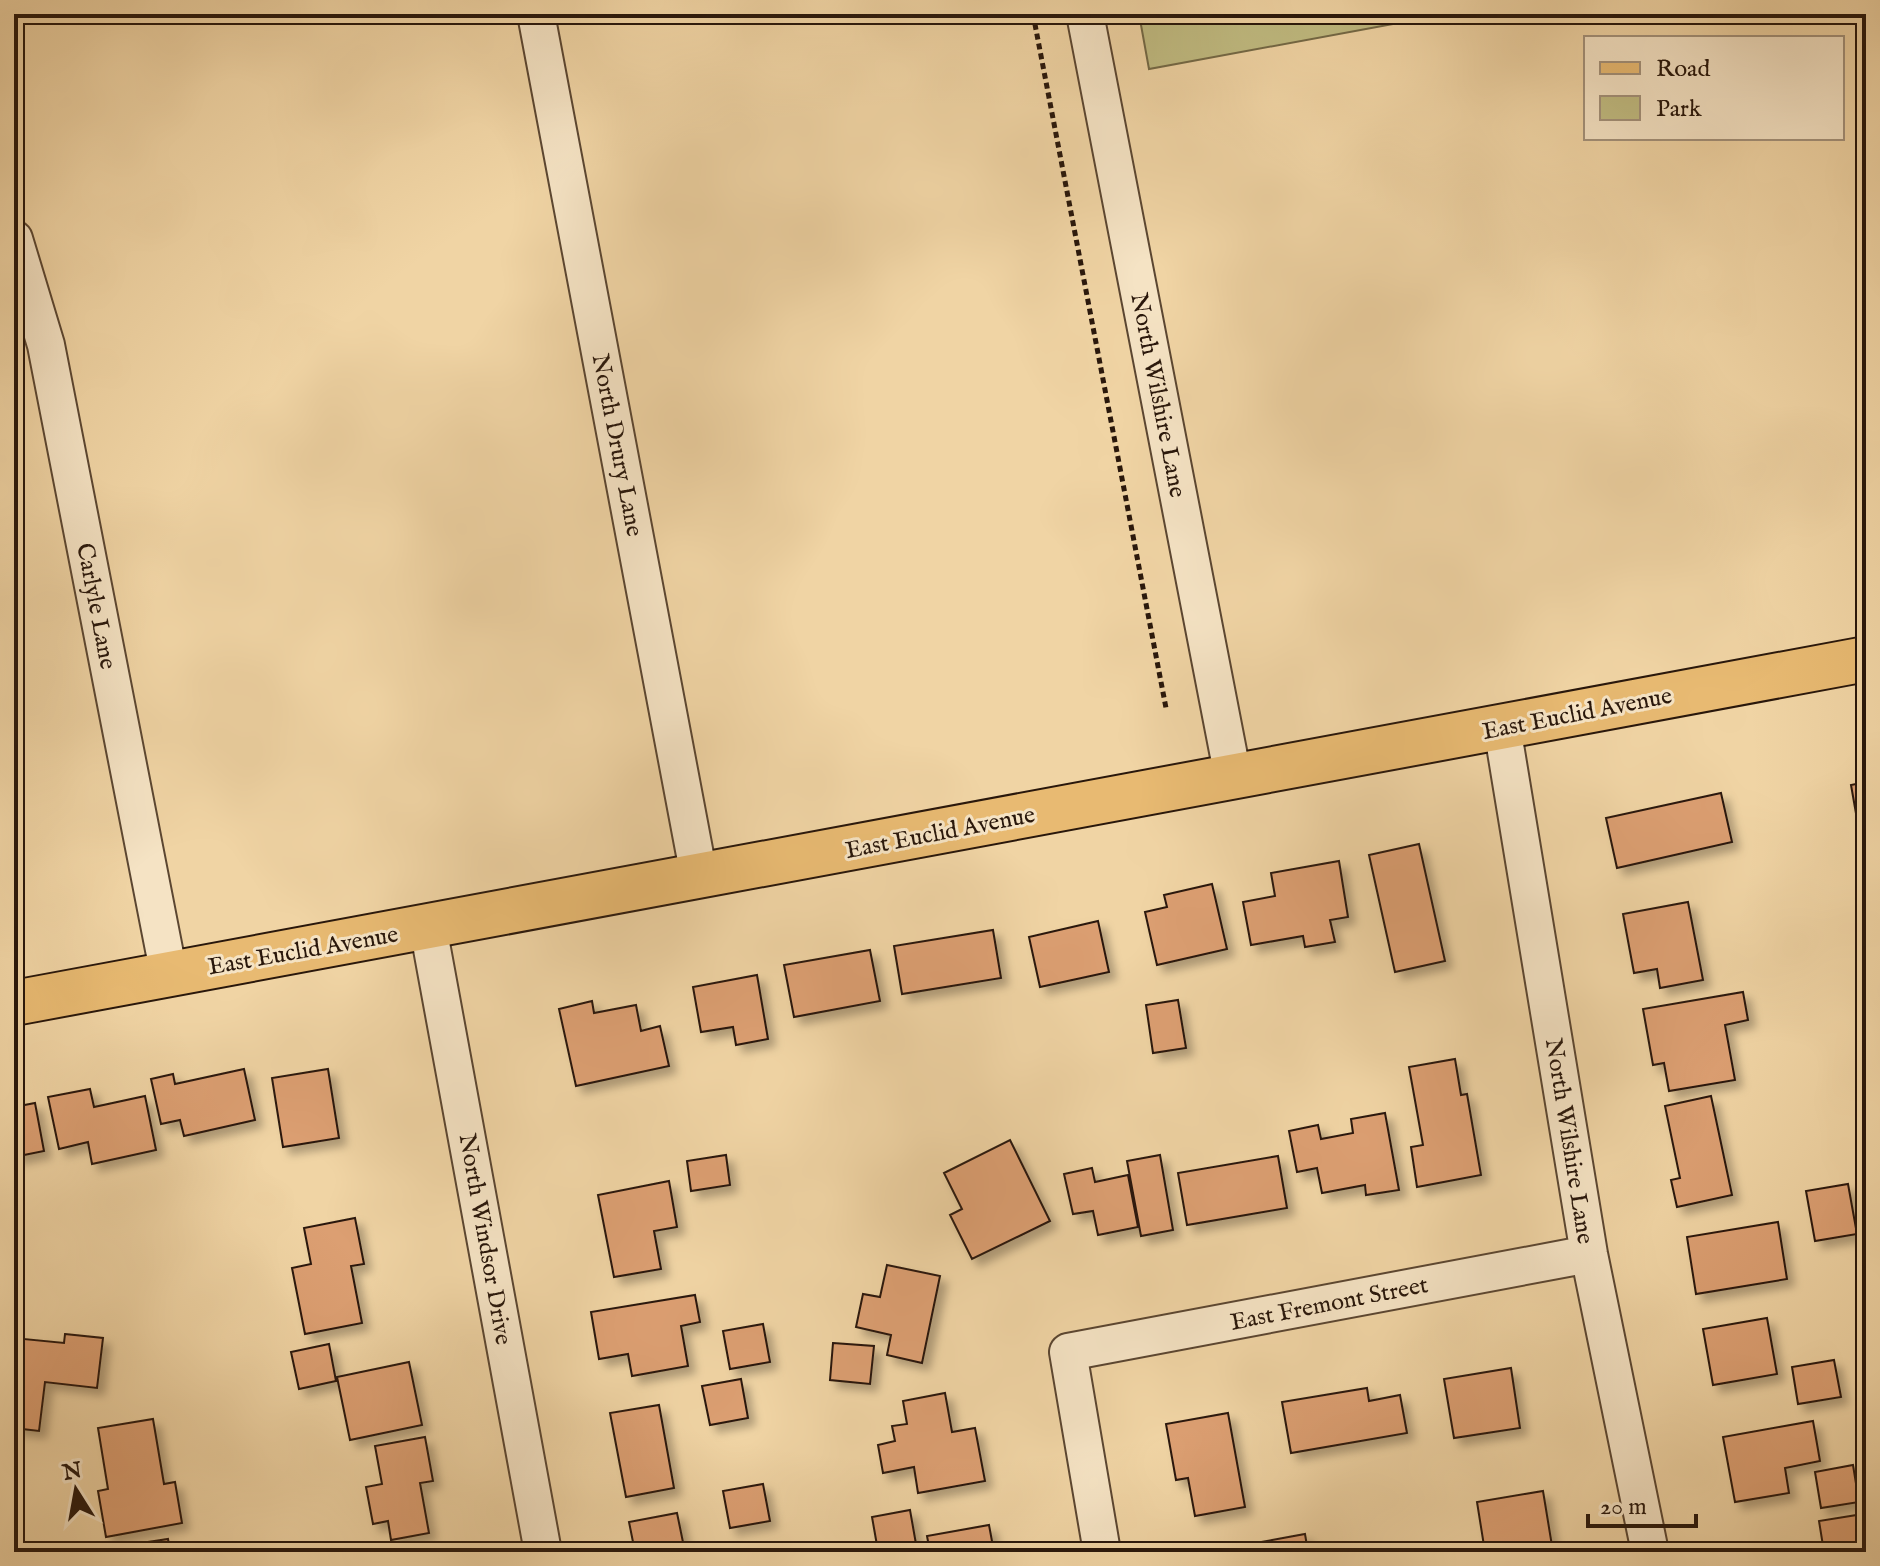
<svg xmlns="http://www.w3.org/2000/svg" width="1880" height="1566" font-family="'IM FELL English',serif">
<defs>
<filter id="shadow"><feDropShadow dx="7" dy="7" stdDeviation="4" flood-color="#0004"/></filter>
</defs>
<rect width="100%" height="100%" fill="#f0d4a4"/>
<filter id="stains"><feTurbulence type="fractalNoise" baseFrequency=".0025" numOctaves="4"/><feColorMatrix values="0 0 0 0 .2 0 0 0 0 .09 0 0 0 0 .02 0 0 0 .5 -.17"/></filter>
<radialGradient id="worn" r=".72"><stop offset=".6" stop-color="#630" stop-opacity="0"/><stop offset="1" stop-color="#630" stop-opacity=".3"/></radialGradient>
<!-- green -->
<path fill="#c0bb81" stroke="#746946" stroke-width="2" d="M1139 14H1447L1149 69Z"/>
<!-- building -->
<path fill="#dc9f72" stroke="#29170b" stroke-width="2" filter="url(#shadow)" d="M1866 782V835L1860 836 1851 785Z
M1721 793 1732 842 1617 868 1606 818Z
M1419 844 1445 961 1395 972 1369 855Z
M1339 861 1348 917 1330 920 1335 942 1305 947 1303 936 1251 945 1243 902 1275 896 1271 873Z
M1212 884 1227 949 1157 965 1145 912 1167 907 1164 895Z
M1688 902 1703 980 1660 988 1657 969 1634 973 1623 914Z
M1866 916V949H1863L1858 917Z
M1098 921 1109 972 1040 987 1029 937Z
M993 930 1001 978 902 994 894 946Z
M870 950 880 1001 794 1017 784 965Z
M757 975 768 1039 736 1045 733 1027 701 1032 693 987Z
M1743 992 1748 1020 1725 1025 1735 1080 1669 1091 1664 1063 1653 1065 1643 1009Z
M1178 1000 1186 1048 1153 1053 1146 1005Z
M592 1001 594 1013 636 1005 641 1031 660 1026 669 1066 576 1086 559 1009Z
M1455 1059 1461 1095 1467 1094 1481 1175 1417 1187 1411 1147 1423 1145 1409 1067Z
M244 1069 255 1120 184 1136 180 1120 161 1124 151 1079 173 1074 175 1084Z
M328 1069 339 1138 283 1147 272 1078Z
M90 1089 94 1107 145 1096 156 1150 92 1164 88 1142 59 1149 48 1097Z
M1711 1096 1732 1195 1677 1207 1671 1180 1680 1178 1665 1106Z
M35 1103 44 1151 14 1157V1107Z
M1385 1113 1399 1190 1366 1195 1365 1185 1322 1193 1317 1168 1297 1172 1289 1131 1318 1125 1321 1139 1353 1133 1351 1119Z
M1010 1140 1050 1221 972 1259 950 1215 962 1209 944 1173Z
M726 1155 730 1185 691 1191 687 1161Z
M1160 1155 1173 1230 1141 1236 1127 1161Z
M1278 1156 1287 1208 1187 1225 1178 1173Z
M1092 1168 1095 1182 1128 1175 1138 1227 1098 1235 1093 1211 1073 1214 1064 1174Z
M669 1181 677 1227 654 1231 661 1269 614 1277 598 1195Z
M1848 1184 1857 1234 1815 1241 1806 1191Z
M355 1218 364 1264 351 1266 362 1323 305 1334 292 1268 311 1264 304 1228Z
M1778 1222 1787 1279 1696 1294 1687 1237Z
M887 1265 940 1276 922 1363 887 1355 891 1335 856 1327 863 1294 880 1297Z
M695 1295 700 1322 681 1326 688 1366 632 1376 628 1354 599 1359 591 1312Z
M1767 1318 1777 1374 1713 1385 1703 1329Z
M763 1324 770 1362 730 1369 723 1331Z
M65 1334 103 1338 97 1388 45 1382 39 1431 14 1428V1338L64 1343Z
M833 1343 874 1346 870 1384 830 1380Z
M329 1344 336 1381 299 1389 291 1352Z
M1834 1360 1841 1397 1798 1404 1792 1367Z
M409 1362 422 1425 350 1440 337 1377Z
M1511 1368 1520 1428 1454 1438 1444 1379Z
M741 1379 748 1418 710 1425 702 1386Z
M1367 1388 1369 1401 1400 1395 1407 1433 1291 1453 1282 1402Z
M945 1393 952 1432 975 1428 985 1481 918 1493 914 1467 883 1473 878 1445 895 1441 892 1426 907 1424 903 1401Z
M659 1405 674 1488 626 1497 610 1413Z
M1228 1413 1245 1507 1195 1516 1188 1478 1176 1480 1166 1424Z
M153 1419 164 1484 175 1482 182 1523 106 1537 98 1491 108 1489 98 1428Z
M1813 1421 1820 1461 1785 1468 1789 1493 1735 1502 1723 1437Z
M425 1437 433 1481 420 1483 429 1533 391 1540 388 1521 373 1524 366 1487 382 1484 375 1446Z
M1853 1465 1859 1502 1821 1508 1815 1472Z
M763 1484 770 1521 730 1528 723 1491Z
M1543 1491 1553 1552H1485L1477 1502Z
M910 1510 916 1544 878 1551 872 1517Z
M677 1513 685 1552H635L629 1522Z
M1863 1514 1866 1550 1824 1552 1819 1521Z
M989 1525 994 1552H930L927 1536Z
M1305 1534 1308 1552H1263L1261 1542Z
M168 1539 170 1552H109L108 1548Z
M442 1545 444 1552H403Z"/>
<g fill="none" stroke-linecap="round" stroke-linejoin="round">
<defs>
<path id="minor" d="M536 14 699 876
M1085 14 1233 777
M14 239 46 345 169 975
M1502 727 1589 1254 1650 1552
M428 927 543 1552
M1102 1552 1068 1352 1589 1254"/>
<path id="major" d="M14 1003 1866 659"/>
</defs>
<!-- minor casing -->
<use href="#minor" stroke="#5b4631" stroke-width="40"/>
<!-- major casing -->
<use href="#major" stroke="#29170b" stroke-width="48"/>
<!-- path -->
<path stroke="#29170b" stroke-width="5" stroke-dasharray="6 4" stroke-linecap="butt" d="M1033 14 1166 708"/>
<!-- minor -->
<use href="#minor" stroke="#f5e3c4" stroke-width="36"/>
<!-- major -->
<use href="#major" stroke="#e8ba72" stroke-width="44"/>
</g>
<g text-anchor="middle" stroke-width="6" stroke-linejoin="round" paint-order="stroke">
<!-- street labels -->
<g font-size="24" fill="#29170b" stroke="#f5e3c4">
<text transform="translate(1159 395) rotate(79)" y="8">North Wilshire Lane</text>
<text transform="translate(618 445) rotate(79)" y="8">North Drury Lane</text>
<text transform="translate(97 606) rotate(79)" y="8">Carlyle Lane</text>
<text transform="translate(1577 713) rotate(-11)" y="8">East Euclid Avenue</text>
<text transform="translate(940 832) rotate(-11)" y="8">East Euclid Avenue</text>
<text transform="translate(303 950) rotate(-10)" y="8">East Euclid Avenue</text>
<text transform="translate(1570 1141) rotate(81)" y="8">North Wilshire Lane</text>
<text transform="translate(486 1239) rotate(80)" y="8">North Windsor Drive</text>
<text transform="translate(1329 1303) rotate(-11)" y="8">East Fremont Street</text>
</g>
</g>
<!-- margin -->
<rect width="1880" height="1566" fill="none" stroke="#f0d4a4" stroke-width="48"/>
<rect x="16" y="16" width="1848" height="1534" fill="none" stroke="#29170b" stroke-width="4"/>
<rect x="24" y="24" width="1832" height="1518" fill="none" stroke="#29170b" stroke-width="2"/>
<!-- legend -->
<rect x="1584" y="36" width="260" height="104" fill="#f5e3c4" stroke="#a3917a" stroke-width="2"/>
<rect x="1600" y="62" width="40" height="12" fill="#e8ba72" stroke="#a3917a" stroke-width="2"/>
<text x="1656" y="76" font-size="24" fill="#29170b">Road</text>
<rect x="1600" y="96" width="40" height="24" fill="#c0bb81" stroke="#a3917a" stroke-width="2"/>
<text x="1656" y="116" font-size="24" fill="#29170b">Park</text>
<!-- north arrow -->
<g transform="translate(76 1490) rotate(349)" stroke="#f5e3c4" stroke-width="6" paint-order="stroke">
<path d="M0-6L14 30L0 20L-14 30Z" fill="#29170b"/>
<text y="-12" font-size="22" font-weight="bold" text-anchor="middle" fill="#29170b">N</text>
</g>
<!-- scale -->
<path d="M1588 1514v12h108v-12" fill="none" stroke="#29170b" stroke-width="4"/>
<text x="1600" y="1514" font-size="24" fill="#29170b" stroke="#f5e3c4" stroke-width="6" paint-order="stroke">20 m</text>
<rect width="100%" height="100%" filter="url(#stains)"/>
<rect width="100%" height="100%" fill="url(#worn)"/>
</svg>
